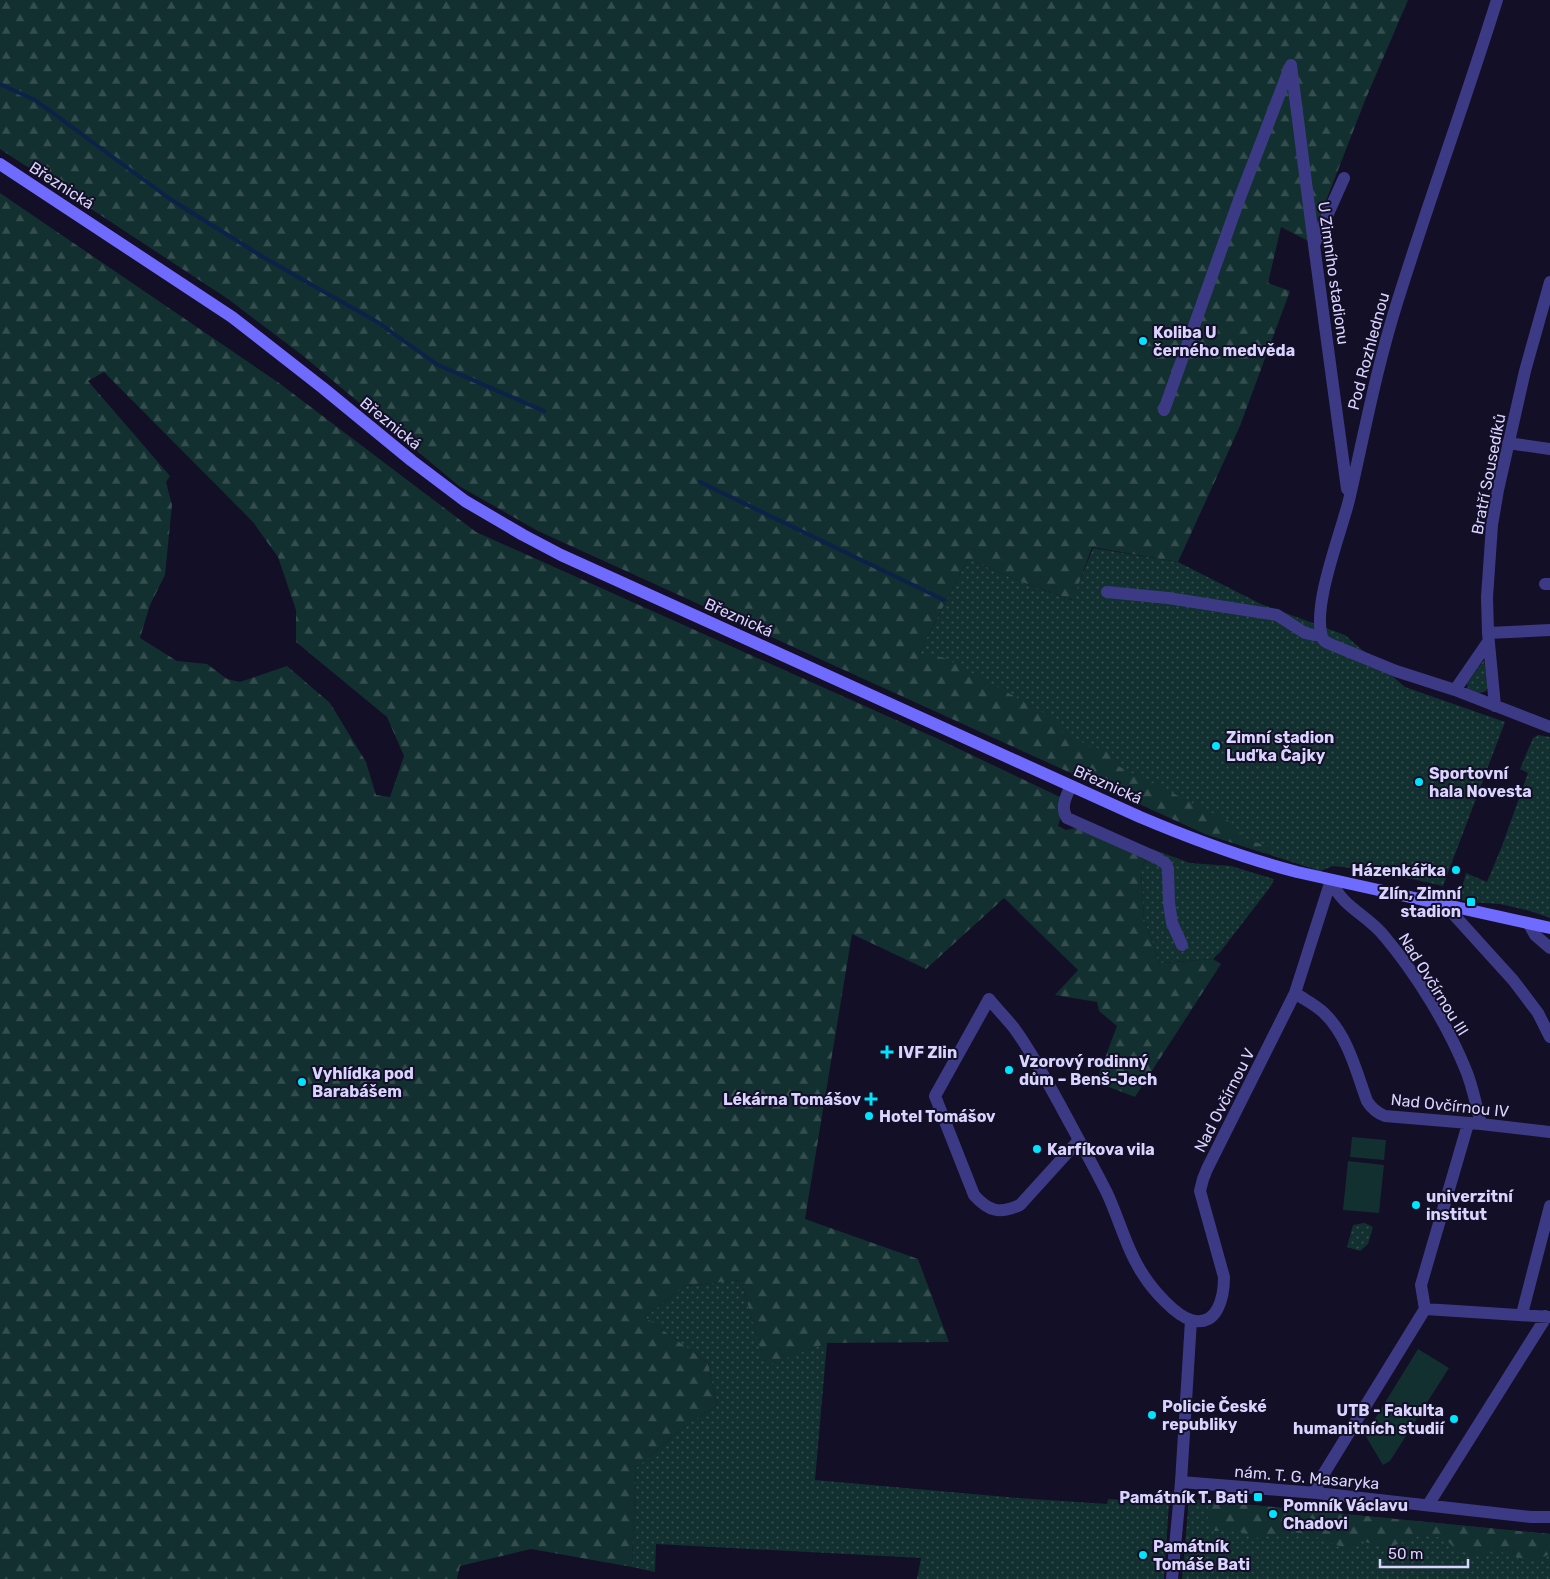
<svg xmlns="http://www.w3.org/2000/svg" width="1550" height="1579" font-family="Rubik,sans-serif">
<defs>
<pattern id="green-dots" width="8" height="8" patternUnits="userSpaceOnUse" patternTransform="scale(1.25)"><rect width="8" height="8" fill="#12302f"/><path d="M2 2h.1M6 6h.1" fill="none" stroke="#344d4e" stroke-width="1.8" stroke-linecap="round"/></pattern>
<pattern id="forest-firs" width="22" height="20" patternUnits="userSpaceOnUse" patternTransform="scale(1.25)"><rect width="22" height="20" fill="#12302f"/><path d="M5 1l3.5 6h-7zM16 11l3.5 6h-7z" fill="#344d4e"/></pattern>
</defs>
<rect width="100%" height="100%" fill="#130f26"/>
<!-- green -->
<path fill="url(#green-dots)" d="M1093 548 1178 562 1261 604 1345 635 1405 687 1505 722 1443 886 1353 866 1351 868 1333 866 1320 871 1205 834 919 653 968 559 1027 584 1072 600Z
M1484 660 1488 687 1486 691 1479 693 1468 689 1467 683Z
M1538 735 1550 737V918L1530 911 1500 904 1467 902 1462 900 1460 896 1466 873 1487 882 1502 846 1528 773 1520 769 1533 738Z
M1152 849 1190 863 1231 866 1274 879 1271 886 1221 951 1213 959 1160 963 1144 919 1141 869Z
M1365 1223 1373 1227 1368 1244 1360 1251 1347 1247 1353 1225Z
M741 1280 765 1365 827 1343 815 1480 1018 1498 1107 1504 1108 1499 1169 1503 1164 1579H917L921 1558 656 1544 655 1572 632 1567 636 1468 684 1427 717 1405 708 1363 645 1317 685 1286Z
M1189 1499 1550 1534V1579H1182Z"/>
<!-- forest -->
<path fill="url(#forest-firs)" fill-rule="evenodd" d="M0 0H1408L1366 98 1310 242 1281 227 1268 283 1290 291 1240 426 1178 562 1092 547 1073 600 1027 584 968 559 919 653 945 658 1059 721 1060 730 1089 746 1111 751 1118 766 1231 822 1245 838 1274 849 1264 853 1205 834 538 531 459 486 302 355 228 299 0 149Z
M0 193 279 383 476 532 934 737 1060 797V819L1058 826 1066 830 1076 828 1147 857 1141 869 1144 919 1160 963 1213 959 1221 964 1135 1097 1096 1082 1117 1026 1099 1011 1097 1002 1055 995 1078 970 1004 898 926 969 852 934 805 1219 918 1259 949 1342 827 1343 765 1366 741 1280 685 1286 645 1317 708 1363 717 1405 684 1427 636 1468 632 1567 531 1549 460 1566 457 1579H0ZM104 372 253 522 278 557 296 610V642L387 717 404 756 390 797 376 795 366 762 330 703 287 666 240 682 227 679 207 664 177 661 140 638 150 605 165 575 172 505 166 482 170 476 88 381Z
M1211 1501 1550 1534V1554L1536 1560 1520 1558 1501 1552 1468 1556 1456 1550 1446 1539 1424 1534 1387 1548 1362 1541 1347 1549 1309 1534 1291 1532 1258 1538 1234 1530 1222 1531H1215L1209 1528 1207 1510Z"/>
<!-- pitch -->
<path fill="#12302f" d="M1352 1137 1386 1140 1384 1160 1350 1157Z
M1348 1161 1384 1165 1379 1213 1343 1210Z
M1418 1349 1449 1368 1390 1461 1383 1465 1365 1435Z"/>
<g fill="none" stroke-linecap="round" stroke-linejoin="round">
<!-- stream -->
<path stroke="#0c2248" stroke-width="4" d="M0 84 35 100 170 199 263 257 379 323 436 364 544 411
M700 482 944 600"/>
<!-- minor -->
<path stroke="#3d3a85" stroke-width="12" d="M1497 0C1465 102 1428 203 1396 306 1376 370 1364 435 1349 500 1341 533 1312 605 1322 637 1323 641 1326 642 1330 644L1396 671 1455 690 1550 727
M1291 65 1314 245 1347 489
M1314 245 1344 178
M1164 410 1239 200 1290 67
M1508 443 1550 449
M1545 584H1550
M1107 592 1168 598 1277 615 1305 633 1314 635H1321
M1488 633 1550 630
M1455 690 1488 642
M1495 706 1488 633 1487 597 1492 525 1498 490 1525 371 1550 282
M1071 786C1066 796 1060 808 1067 818L1157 858 1166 864 1168 869 1169 903 1172 923 1182 945
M1331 880C1342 908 1367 914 1385 937 1416 974 1447 1024 1465 1068 1473 1086 1476 1106 1481 1124
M1445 905 1513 980 1538 1013 1550 1037
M1529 924 1535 935 1550 948
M1295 993C1305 1000 1316 1005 1324 1013 1348 1036 1356 1071 1367 1101 1372 1109 1377 1113 1385 1116L1481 1124 1550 1132
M1079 1140 1020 1205C1000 1214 989 1212 974 1195L935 1096 989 999C997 1009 1006 1018 1014 1028 1031 1051 1045 1078 1059 1103 1075 1133 1092 1163 1107 1193 1120 1221 1127 1251 1144 1276 1153 1290 1175 1315 1191 1320 1218 1328 1224 1296 1224 1277L1200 1191 1203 1179 1207 1169 1295 993 1331 880
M1425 1309 1421 1285 1468 1124
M1522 1314 1550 1206
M1181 1482 1317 1493 1531 1517H1550
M1317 1493 1318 1483 1425 1309 1550 1317
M1428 1505 1543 1322 1545 1316
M1172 1579 1181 1482 1191 1320"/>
<!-- secondary -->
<path stroke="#6f6bff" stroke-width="12" d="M0 164 232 317 323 388 412 461 465 501 523 535 561 555 1140 817C1192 839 1243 858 1297 872L1550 928"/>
</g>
<!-- markers -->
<g fill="#00e5ff" stroke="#130f26" stroke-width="2">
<circle cx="1143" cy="341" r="5"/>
<circle cx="1216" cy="746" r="5"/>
<circle cx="1419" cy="782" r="5"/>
<circle cx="1456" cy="870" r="5"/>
<rect x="1466" y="897" width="10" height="10" rx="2.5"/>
<path d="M884.5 1044.5h5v5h5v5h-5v5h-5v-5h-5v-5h5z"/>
<circle cx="1009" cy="1070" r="5"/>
<circle cx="302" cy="1082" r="5"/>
<path d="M868.5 1091.5h5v5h5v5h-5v5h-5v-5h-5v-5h5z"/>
<circle cx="869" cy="1116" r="5"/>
<circle cx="1037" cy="1149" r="5"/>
<circle cx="1416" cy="1205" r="5"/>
<circle cx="1152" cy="1415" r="5"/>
<circle cx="1454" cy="1419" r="5"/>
<rect x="1253" y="1492" width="10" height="10" rx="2.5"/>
<circle cx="1273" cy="1514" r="5"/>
<circle cx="1143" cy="1555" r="5"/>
</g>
<g text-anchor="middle" stroke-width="4" stroke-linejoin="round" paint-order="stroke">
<!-- street labels -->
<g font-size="16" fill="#d9d4ff" stroke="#130f26">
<text transform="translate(62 185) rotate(33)" y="6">Březnická</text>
<text transform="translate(1334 273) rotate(82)" y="6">U Zimního stadionu</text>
<text transform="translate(1368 351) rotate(-75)" y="6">Pod Rozhlednou</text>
<text transform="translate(391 423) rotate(39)" y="6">Březnická</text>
<text transform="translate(1488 474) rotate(-79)" y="6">Bratří Sousedíků</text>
<text transform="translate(739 617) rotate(24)" y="6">Březnická</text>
<text transform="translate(1108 784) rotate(24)" y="6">Březnická</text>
<text transform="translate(1434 984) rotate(58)" y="6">Nad Ovčírnou III</text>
<text transform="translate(1224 1100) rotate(-63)" y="6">Nad Ovčírnou V</text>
<text transform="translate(1450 1105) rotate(6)" y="6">Nad Ovčírnou IV</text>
<text transform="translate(1307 1477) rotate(5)" y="6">nám. T. G. Masaryka</text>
</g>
<!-- poi labels -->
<g font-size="16" font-weight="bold" fill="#d9d4ff" stroke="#130f26" text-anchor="start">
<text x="1153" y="338">Koliba U<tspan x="1153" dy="18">černého medvěda</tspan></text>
<text x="1226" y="743">Zimní stadion<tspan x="1226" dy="18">Luďka Čajky</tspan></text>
<text x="1429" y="779">Sportovní<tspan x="1429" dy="18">hala Novesta</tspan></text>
<text x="1446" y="876" text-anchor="end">Házenkářka</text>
<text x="1461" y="899" text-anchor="end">Zlín, Zimní<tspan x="1461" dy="18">stadion</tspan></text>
<text x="898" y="1058">IVF Zlin</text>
<text x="1019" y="1067">Vzorový rodinný<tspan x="1019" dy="18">dům – Benš-Jech</tspan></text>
<text x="312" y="1079">Vyhlídka pod<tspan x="312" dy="18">Barabášem</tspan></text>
<text x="861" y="1105" text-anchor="end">Lékárna Tomášov</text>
<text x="879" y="1122">Hotel Tomášov</text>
<text x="1047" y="1155">Karfíkova vila</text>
<text x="1426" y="1202">univerzitní<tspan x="1426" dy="18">institut</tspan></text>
<text x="1162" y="1412">Policie České<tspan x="1162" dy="18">republiky</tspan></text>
<text x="1444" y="1416" text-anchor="end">UTB - Fakulta<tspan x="1444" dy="18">humanitních studií</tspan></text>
<text x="1248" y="1503" text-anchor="end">Památník T. Bati</text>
<text x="1283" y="1511">Pomník Václavu<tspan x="1283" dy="18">Chadovi</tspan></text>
<text x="1153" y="1552">Památník<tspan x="1153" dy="18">Tomáše Bati</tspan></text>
</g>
</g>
<!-- scale -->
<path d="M1380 1559v8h88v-8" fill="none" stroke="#d9d4ff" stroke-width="2.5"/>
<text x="1388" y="1559" font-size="15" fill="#d9d4ff" stroke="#130f26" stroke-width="4" paint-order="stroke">50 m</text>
</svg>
